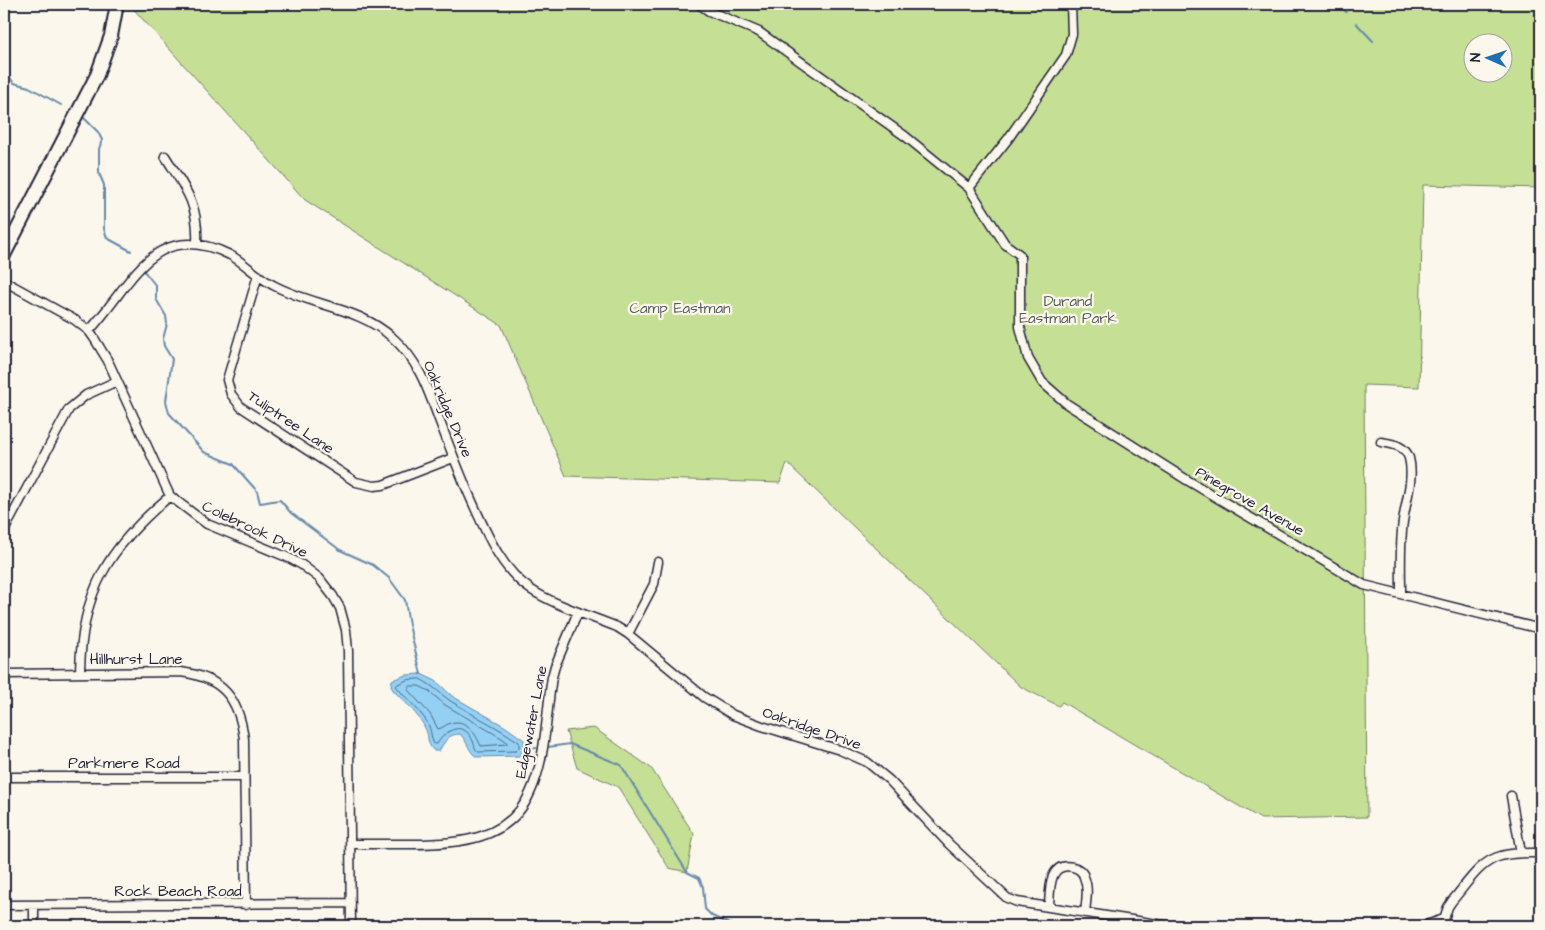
<svg xmlns="http://www.w3.org/2000/svg" width="1545" height="930" font-family="'Architects Daughter',sans-serif">
<rect width="100%" height="100%" fill="#fbf7ec"/>
<filter id="ink" filterUnits="userSpaceOnUse"><feTurbulence type="fractalNoise" baseFrequency=".02" numOctaves="2"/><feDisplacementMap in="SourceGraphic" scale="10" xChannelSelector="R" yChannelSelector="G"/><feConvolveMatrix kernelMatrix="1 2 1 2 8 2 1 2 1" color-interpolation-filters="sRGB"/></filter>
<g filter="url(#ink)">
<!-- green -->
<path fill="#c5df95" stroke="#748068" fill-rule="evenodd" d="M129 4H1541V188L1423 185 1419 387 1364 385 1367 817 1261 819 1062 702 1059 706 1021 687 787 463 780 483 566 476 501 325 305 200ZM1472 42H1502V72H1472Z
M594 728 651 768 694 834 687 872 669 868 618 787 577 768 566 731Z"/>
<!-- water -->
<path fill="#93d0f4" stroke="#668aaa" d="M421 674 436 681 452 696 506 727 524 740 525 749 519 756 477 757C469 753 468 742 460 734 448 734 445 741 439 751H434C425 741 430 739 426 730 420 715 404 702 393 690L391 686 392 680 406 675Z"/>
<g fill="none" stroke-linecap="round" stroke-linejoin="round">
<!-- shore -->
<path stroke="#4f6885" stroke-width="1" d="M420 679C434 686 440 694 452 702 474 716 498 727 519 742V748L516 751 478 752C474 748 475 746 473 741 464 720 446 729 437 744H434C430 736 432 728 425 719 417 707 405 698 396 686L398 684 407 680Z
M410 686H419L429 691 445 705 500 737 506 741 507 744 481 746C475 733 467 718 450 723 445 725 443 728 438 729L430 714 408 690Z"/>
<!-- stream -->
<path stroke="#668aaa" stroke-width="2" d="M1339 4 1346 12
M1356 23 1373 41
M4 70 14 83 29 87 61 105
M82 116 98 132 102 140 99 149V173L104 185V229L107 238 131 251
M144 271 156 286V299L166 316 167 324 163 339 164 346 172 359 166 401 169 413 204 452 233 464 257 491 260 503C267 503 272 500 280 500L291 513 340 550 373 565 389 578 405 600 409 625 421 674
M548 747 570 744 621 765 687 872 699 878 703 887 705 909 712 916 734 926
M525 749 536 748"/>
<defs>
<path id="street" d="M699 4 709 11 759 32 905 136 969 188 1005 244 1020 255V327L1028 358 1042 382 1067 404 1187 480 1364 585 1541 629
M165 156C185 188 199 204 197 243
M969 188 1008 139 1066 55 1072 34 1071 4
M258 275 227 380 231 394 241 407 356 482 374 486 383 485 453 458
M4 281 75 320 89 331 94 338 108 361 170 496 207 524 289 558 302 565 319 578 333 596 340 608 346 630 348 651 351 926
M89 331C132 285 153 217 230 255 245 263 257 277 273 285 312 306 359 307 393 338 419 361 428 390 440 422 450 448 460 474 471 499 486 532 500 568 530 589 554 605 590 616 617 627L628 634 704 697 733 715 762 726 840 750 867 762 889 780 949 844 1007 898 1017 902 1170 926
M1381 442C1392 444 1405 445 1409 458 1415 481 1403 508 1402 531 1400 552 1401 573 1401 593
M4 531 69 409 86 395 117 381
M628 634 654 584 658 562
M80 672C81 591 109 547 170 496
M4 674 180 672C222 677 239 698 244 739L246 905
M4 777H244
M1511 796 1521 853
M351 844C371 844 391 844 412 844 457 844 509 841 530 793 546 760 546 714 552 677L555 666 578 612
M4 905 351 903
M34 905V926
M1049 907C1050 891 1048 861 1073 867 1078 868 1083 872 1084 877 1089 888 1086 901 1085 913
M1423 926 1444 919 1448 907 1452 901C1466 885 1480 861 1501 856 1514 852 1528 853 1541 853"/>
<path id="primary" d="M4 255 97 75 111 36 117 4"/>
</defs>
<!-- street casing -->
<use href="#street" stroke="#22223b" stroke-width="11"/>
<!-- primary casing -->
<use href="#primary" stroke="#22223b" stroke-width="16"/>
<!-- street -->
<use href="#street" stroke="#fbf7ec" stroke-width="8"/>
<!-- primary -->
<use href="#primary" stroke="#fbf7ec" stroke-width="12"/>
</g>
</g>
<g text-anchor="middle" stroke-width="4.5" stroke-linejoin="round" paint-order="stroke">
<!-- park labels -->
<g font-size="15" fill="#535b56" stroke="#fbf7ec">
<text x="1068" y="306">Durand<tspan x="1068" dy="17">Eastman Park</tspan></text>
<text x="680" y="313">Camp Eastman</text>
</g>
<!-- street labels -->
<g font-size="15" fill="#22223b" stroke="#fbf7ec">
<text transform="translate(448 409) rotate(67)" y="5">Oakridge Drive</text>
<text transform="translate(291 422) rotate(34)" y="5">Tuliptree Lane</text>
<text transform="translate(1250 501) rotate(30)" y="5">Pinegrove Avenue</text>
<text transform="translate(255 529) rotate(25)" y="5">Colebrook Drive</text>
<text x="136" y="664">Hillhurst Lane</text>
<text transform="translate(531 722) rotate(-79)" y="5">Edgewater Lane</text>
<text transform="translate(812 728) rotate(19)" y="5">Oakridge Drive</text>
<text x="124" y="768">Parkmere Road</text>
<text x="178" y="896">Rock Beach Road</text>
</g>
</g>
<!-- margin -->
<rect width="1545" height="930" fill="none" stroke="#fbf7ec" stroke-width="20"/>
<rect x="10" y="10" width="1525" height="910" fill="none" stroke="#22223b" stroke-width="2" filter="url(#ink)"/>
<!-- north arrow -->
<g transform="translate(1488 58) rotate(272)"><circle r="24" fill="#fbf7ec" stroke="#a4a2a5"/>
<path d="M0-4L9 19L0 12L-9 19Z" fill="#1f6fb2"/>
<text y="-8" font-size="14" font-weight="bold" text-anchor="middle" fill="#22223b">N</text>
</g>
</svg>
